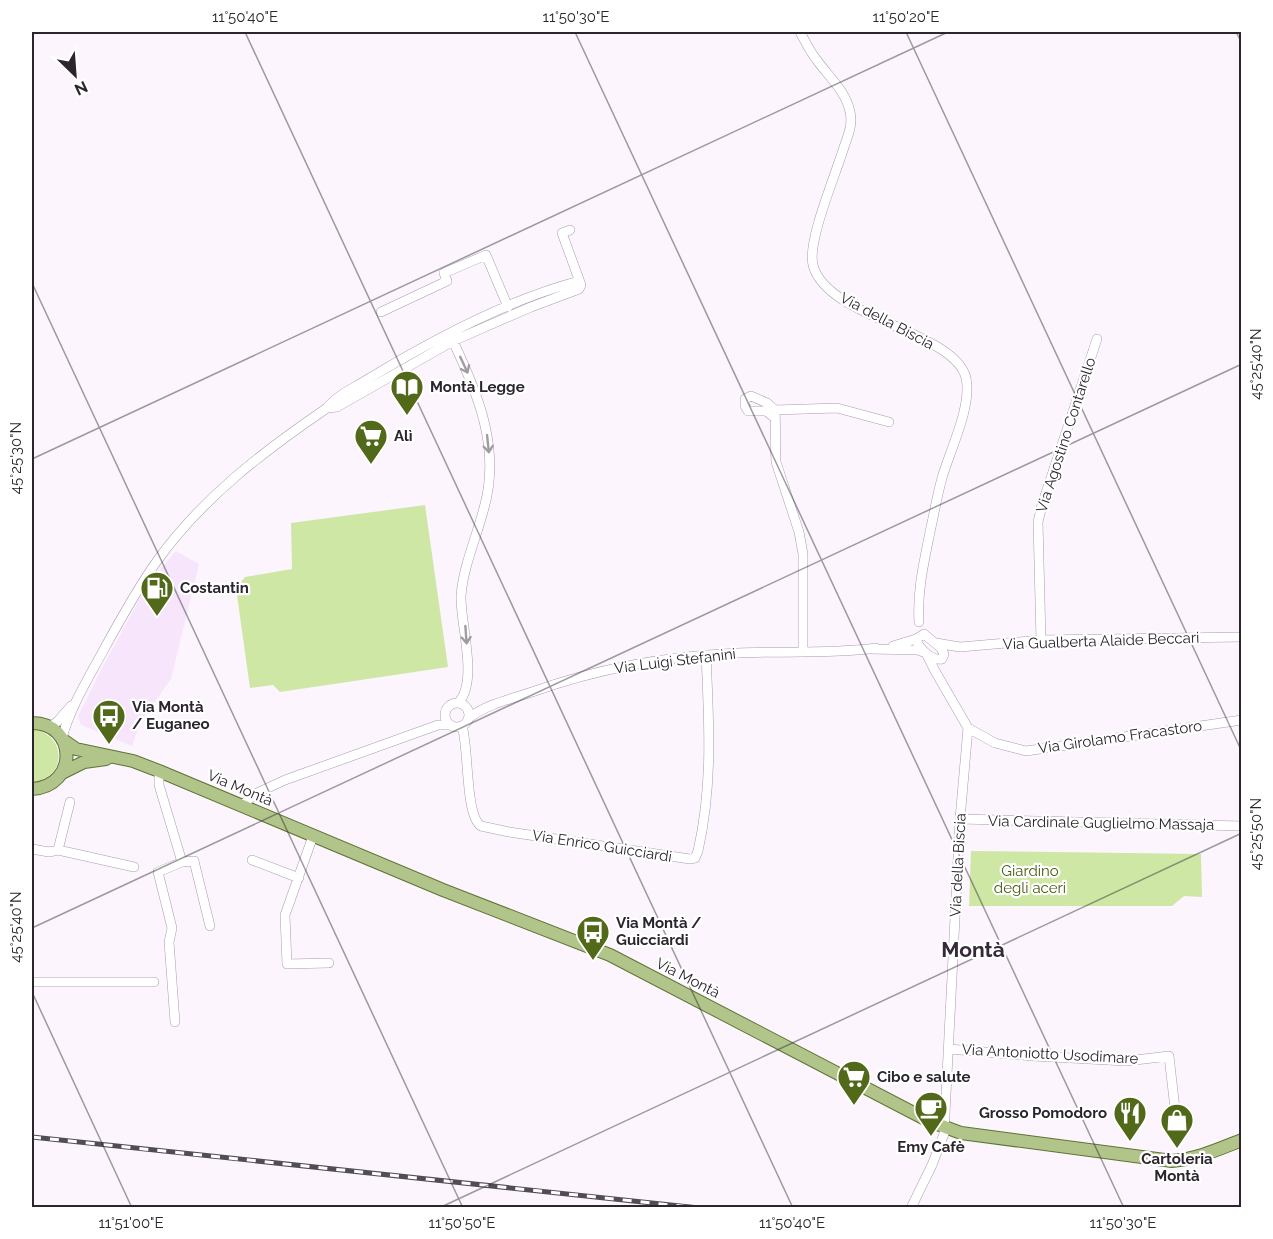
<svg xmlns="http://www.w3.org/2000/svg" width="1273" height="1239" font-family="Raleway,sans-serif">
<rect width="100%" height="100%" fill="#fcf5fe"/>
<!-- built -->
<path fill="#f7e5fc" d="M176 551 199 564 171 679 141 721 132 746 81 725 78 716 102 668 148 584Z"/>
<!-- green -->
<path fill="#cee7a5" d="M425 505 448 667 280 692 273 685 250 688 236 588 245 577 292 569 291 523Z
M32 729C68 734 67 779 32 782Z
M971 851 1201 854 1202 897 1184 896 1172 906H969Z"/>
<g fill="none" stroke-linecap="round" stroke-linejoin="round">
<defs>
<path id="minor" d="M800 32C805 41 809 50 816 59 828 76 846 91 850 112 853 124 848 136 844 147 836 174 807 241 813 265 826 318 955 331 966 378 972 407 950 450 942 478 937 496 934 514 930 532 924 562 917 591 919 622
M381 312 447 281 444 273 486 255 508 307
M453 341C478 394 501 449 484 508 477 536 463 567 461 596 460 623 479 682 458 703
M327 408 337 407 453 341 531 307 579 289 581 285 562 233 570 230
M775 410 837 408 889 422
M775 418 766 411H748L745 406V399L751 396 767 403 775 410C776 427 775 445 776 462L799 532 803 554V651
M924 634 941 648 944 654 942 659C932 661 919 649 916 639Z
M1041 640 1038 522 1042 505 1097 339
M936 643 960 647 1041 640 1242 637
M893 646 916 639
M870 649 918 650 926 653 935 671 968 728 960 819 944 1134 932 1165 911 1208
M445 715a12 12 0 1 1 24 0a12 12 0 1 1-24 0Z
M469 718C487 704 511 699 532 692 599 668 668 656 738 653 784 651 831 654 876 648
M462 726C469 747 465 816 481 826L509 832 690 859 695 858 698 851C713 785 709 722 706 655
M49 727 57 722 71 706
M968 728 995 743 1026 751 1242 720
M62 738C70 708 88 679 103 651 120 620 137 589 157 561 202 498 264 451 327 408 337 395 354 388 368 379 429 342 510 299 579 281
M159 771V785L182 862 158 872 172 928 169 942 175 1022
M242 805 257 793 285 780 438 725H450
M960 819 1242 826
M313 836 285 915 287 964 329 963
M32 849 49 852 58 850 134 867
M58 850 70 802
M252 860 299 878
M182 862 194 861 210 926
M32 982H154
M949 1049 1033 1056 1127 1061 1169 1056 1175 1109"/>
<path id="major" d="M32 723C77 723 79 786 32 789
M63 740 76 749 133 761 159 771 443 890 610 955 929 1121 961 1133 1172 1161C1197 1159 1219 1149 1242 1140
M62 773 84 762 106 759"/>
</defs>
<!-- minor casing -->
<use href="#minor" stroke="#ab9ab0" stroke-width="10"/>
<!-- major casing -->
<use href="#major" stroke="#607335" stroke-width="14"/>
<!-- minor -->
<use href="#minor" stroke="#fff" stroke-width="9"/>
<!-- major -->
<use href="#major" stroke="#b1c489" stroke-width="12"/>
<defs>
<path id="rail" d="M32 1137 699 1208"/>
</defs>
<!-- rail casing -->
<use href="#rail" stroke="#524c54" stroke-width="5"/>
<!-- rail -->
<use href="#rail" stroke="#fff" stroke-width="3" stroke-dasharray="9" stroke-linecap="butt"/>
</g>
<!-- one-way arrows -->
<defs><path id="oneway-shaft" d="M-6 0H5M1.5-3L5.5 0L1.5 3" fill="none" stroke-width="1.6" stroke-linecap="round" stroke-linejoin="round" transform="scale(1.5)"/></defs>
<g stroke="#a09da0">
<use href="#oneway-shaft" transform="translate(464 365) rotate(65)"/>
<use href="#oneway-shaft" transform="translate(488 444) rotate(84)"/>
<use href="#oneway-shaft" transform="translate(466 635) rotate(86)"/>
</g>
<!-- ticks -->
<path fill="none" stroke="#2b252d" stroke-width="1.5" stroke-opacity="0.45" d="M245 32 793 1208M575 32 1124 1208M906 32 1242 752M1236 32 1242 43M32 283 463 1208M32 459 948 32M32 928 1242 364M32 992 132 1208M439 1208 1242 833"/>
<!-- icons -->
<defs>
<symbol id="library-pin" viewBox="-11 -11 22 30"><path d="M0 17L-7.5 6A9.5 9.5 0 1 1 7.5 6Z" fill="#516919" stroke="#fff"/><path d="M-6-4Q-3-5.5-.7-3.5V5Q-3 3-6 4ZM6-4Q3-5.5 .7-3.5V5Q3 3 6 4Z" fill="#fff"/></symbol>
<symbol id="supermarket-pin" viewBox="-11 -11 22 30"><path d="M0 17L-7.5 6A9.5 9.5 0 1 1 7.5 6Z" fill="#516919" stroke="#fff"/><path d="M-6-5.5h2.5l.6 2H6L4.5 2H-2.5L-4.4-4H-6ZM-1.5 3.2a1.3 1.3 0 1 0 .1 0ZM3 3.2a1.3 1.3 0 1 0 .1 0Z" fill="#fff"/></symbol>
<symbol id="fuel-pin" viewBox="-11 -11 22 30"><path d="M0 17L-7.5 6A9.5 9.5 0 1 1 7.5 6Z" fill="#516919" stroke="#fff"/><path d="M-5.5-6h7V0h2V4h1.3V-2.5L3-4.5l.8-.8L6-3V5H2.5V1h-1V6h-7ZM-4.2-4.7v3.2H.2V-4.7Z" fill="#fff"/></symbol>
<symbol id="bus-pin" viewBox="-11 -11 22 30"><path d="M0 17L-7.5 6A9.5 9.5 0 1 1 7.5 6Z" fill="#516919" stroke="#fff"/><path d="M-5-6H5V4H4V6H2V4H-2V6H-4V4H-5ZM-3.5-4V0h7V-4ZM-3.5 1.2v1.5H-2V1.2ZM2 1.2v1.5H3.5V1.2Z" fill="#fff"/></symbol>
<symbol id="cafe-pin" viewBox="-11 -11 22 30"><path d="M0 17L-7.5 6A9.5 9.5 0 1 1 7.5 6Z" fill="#516919" stroke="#fff"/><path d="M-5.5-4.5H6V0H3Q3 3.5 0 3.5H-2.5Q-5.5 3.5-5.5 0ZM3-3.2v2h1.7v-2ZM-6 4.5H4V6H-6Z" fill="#fff"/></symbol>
<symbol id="restaurant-pin" viewBox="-11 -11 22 30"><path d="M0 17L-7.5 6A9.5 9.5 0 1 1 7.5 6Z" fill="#516919" stroke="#fff"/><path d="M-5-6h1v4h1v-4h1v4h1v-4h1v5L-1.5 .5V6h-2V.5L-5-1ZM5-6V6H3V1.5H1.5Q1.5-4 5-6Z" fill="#fff"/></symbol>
<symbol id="shop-pin" viewBox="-11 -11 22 30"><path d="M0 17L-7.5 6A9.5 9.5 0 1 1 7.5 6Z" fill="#516919" stroke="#fff"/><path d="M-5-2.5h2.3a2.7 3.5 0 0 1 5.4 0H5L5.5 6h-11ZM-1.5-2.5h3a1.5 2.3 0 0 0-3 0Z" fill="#fff"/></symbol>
</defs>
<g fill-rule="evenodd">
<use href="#library-pin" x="388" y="368" width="38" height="52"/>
<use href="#supermarket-pin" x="352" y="417" width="38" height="52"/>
<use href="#fuel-pin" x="138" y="569" width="38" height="52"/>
<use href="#bus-pin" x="90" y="697" width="38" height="52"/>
<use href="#bus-pin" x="574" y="913" width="38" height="52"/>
<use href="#supermarket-pin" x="835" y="1058" width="38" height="52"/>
<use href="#cafe-pin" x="912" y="1089" width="38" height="52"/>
<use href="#restaurant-pin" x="1111" y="1094" width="38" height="52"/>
<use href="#shop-pin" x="1158" y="1101" width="38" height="52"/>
</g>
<g text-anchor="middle" stroke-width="4.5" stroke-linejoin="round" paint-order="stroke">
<!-- street labels -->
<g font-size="15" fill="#2b252d" stroke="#fff">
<text transform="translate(887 321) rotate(28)" y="5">Via della Biscia</text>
<text transform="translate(1066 435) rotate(-72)" y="5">Via Agostino Contarello</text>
<text transform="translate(1101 641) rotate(-2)" y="5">Via Gualberta Alaide Beccari</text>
<text transform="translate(675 661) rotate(-7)" y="5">Via Luigi Stefanini</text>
<text transform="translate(1120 737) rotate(-8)" y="5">Via Girolamo Fracastoro</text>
<text transform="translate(240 788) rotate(23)" y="5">Via Montà</text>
<text transform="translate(1101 823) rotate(1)" y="5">Via Cardinale Guglielmo Massaja</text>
<text transform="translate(602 846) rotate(9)" y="5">Via Enrico Guicciardi</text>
<text transform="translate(958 865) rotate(-87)" y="5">Via della Biscia</text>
<text transform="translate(688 978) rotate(27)" y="5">Via Montà</text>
<text transform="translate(1050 1054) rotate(3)" y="5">Via Antoniotto Usodimare</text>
</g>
<!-- poi labels -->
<g font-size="15" font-weight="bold" fill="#2b252d" stroke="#fff" text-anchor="start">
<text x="430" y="392">Montà Legge</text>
<text x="394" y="441">Alì</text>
<text x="180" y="593">Costantin</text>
<text x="132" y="712">Via Montà<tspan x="132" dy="17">/ Euganeo</tspan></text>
<text x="616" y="928">Via Montà /<tspan x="616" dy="17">Guicciardi</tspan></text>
<text x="877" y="1082">Cibo e salute</text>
<text x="1107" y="1118" text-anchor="end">Grosso Pomodoro</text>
<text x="931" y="1152" text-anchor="middle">Emy Cafè</text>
<text x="1177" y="1164" text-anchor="middle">Cartoleria<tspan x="1177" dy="17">Montà</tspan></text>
</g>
<!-- park labels -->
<g font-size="15" fill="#475d13" stroke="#fff">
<text x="1030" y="876">Giardino<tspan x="1030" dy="17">degli aceri</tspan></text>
</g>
<!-- district labels -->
<g font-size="21" font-weight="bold" fill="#36293a" stroke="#fff">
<text x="973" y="957">Montà</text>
</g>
</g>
<!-- border -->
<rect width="1273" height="1239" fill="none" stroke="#ffffff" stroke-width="66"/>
<!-- north arrow -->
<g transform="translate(75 75) rotate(155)" stroke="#ffffff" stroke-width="4.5" paint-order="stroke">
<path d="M0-4.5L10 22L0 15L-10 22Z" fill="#2b252d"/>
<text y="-9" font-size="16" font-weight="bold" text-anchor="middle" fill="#2b252d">N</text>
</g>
<rect x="33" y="33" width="1207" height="1173" fill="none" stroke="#2b252d" stroke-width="2"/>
<g font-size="15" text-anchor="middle" fill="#2b252d">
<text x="245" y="22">11°50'40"E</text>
<text x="576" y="22">11°50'30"E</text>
<text x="906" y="22">11°50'20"E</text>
<text transform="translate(1256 364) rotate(-90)" y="5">45°25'40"N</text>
<text transform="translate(16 458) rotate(-90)" y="5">45°25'30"N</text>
<text transform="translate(1256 834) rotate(-90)" y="5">45°25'50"N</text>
<text transform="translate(16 927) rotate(-90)" y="5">45°25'40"N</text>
<text x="131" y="1228">11°51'00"E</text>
<text x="462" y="1228">11°50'50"E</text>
<text x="792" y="1228">11°50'40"E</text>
<text x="1123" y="1228">11°50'30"E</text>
</g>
</svg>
